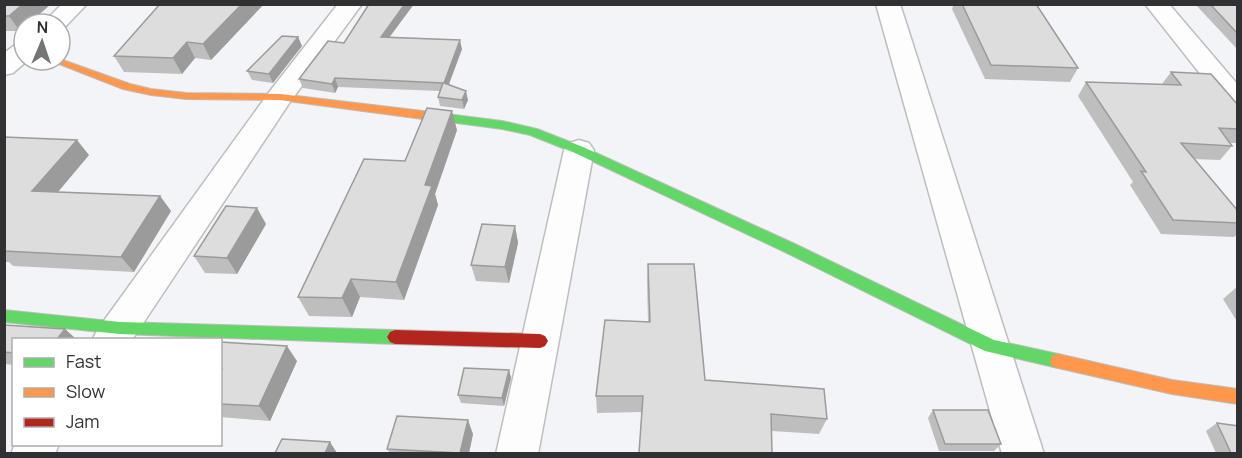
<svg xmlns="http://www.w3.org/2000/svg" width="1242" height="458" font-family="Manrope,sans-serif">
<rect width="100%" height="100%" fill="#f3f4f7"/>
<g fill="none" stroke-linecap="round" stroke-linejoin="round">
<defs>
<path id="street" d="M62 4H87L63 29 60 30V24H42Z
M338 4H362L290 102 132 340H92L98 329 270 91Z
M876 4H900L1044 454H1002Z
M1145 4H1169L1238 85V111L1228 109Z
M24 42V60H28L13 73 4 75V53L15 45Z
M579 140 589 143 594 150 538 454H496L564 150 569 143Z
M15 444H59L55 454H11Z"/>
<path id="fast" d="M423 111 502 121 537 129 583 147 797 245 994 340 1058 354 1064 356 1066 361 1064 366 1058 368 985 351 787 253 575 153 530 135 502 129 419 118 417 115Z
M4 310 120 322 395 330 400 332 403 337 400 342 395 344 120 334 4 322Z"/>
<path id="slow" d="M60 59 130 84 151 89 186 93 280 94 423 111 429 115 423 119 280 100 186 99 151 95 123 89 49 60Z
M1058 354 1172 380 1238 389V404L1172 394 1058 368 1052 366 1050 361 1052 356Z"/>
<path id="jam" d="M395 330 540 334 545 336 548 341 545 346 540 348 395 344 390 342 387 337 390 332Z"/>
</defs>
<!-- street casing -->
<use href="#street" stroke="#bdbebf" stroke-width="3"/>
<!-- fast casing -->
<use href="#fast" stroke="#bdbebf" stroke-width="2"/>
<!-- slow casing -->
<use href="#slow" stroke="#bdbebf" stroke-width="2"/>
<!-- jam casing -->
<use href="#jam" stroke="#bdbebf" stroke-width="2"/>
<!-- street -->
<use href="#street" fill="#fdfdfe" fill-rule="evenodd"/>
<!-- fast -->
<use href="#fast" fill="#63d668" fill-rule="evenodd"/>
<!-- slow -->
<use href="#slow" fill="#ff974d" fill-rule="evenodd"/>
<!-- jam -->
<use href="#jam" fill="#b3261e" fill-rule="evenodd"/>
</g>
<!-- wall -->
<path fill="#bfbebf" d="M4 4H51L28 24H24V28L20 31H4Z
M160 4H264L211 60 195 58 182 74 124 72 114 56Z
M369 4H414L389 37 462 49 449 84 468 100 464 109 440 106 438 97 440 91 338 87 335 93 303 88 299 79 344 43Z
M954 4H1036L1078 68 1070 82 985 79 952 9Z
M1195 4H1238V50Z
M298 37 302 46 273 83 252 80 247 71Z
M1171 72 1238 105V143H1230L1232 146 1220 160 1193 159 1238 223V234L1234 237 1161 234 1130 185 1133 182 1078 96 1086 82 1162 84Z
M457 130 435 194 438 205 404 300 360 297 352 317 309 316 298 297 405 161Z
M4 137 89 155 58 192 160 196 171 211 134 272 13 266 9 262H4Z
M266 224 237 274 205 273 194 256Z
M515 226 518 243 509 283 476 281 471 265Z
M648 264 705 380 827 419 819 434 772 431 642 412 597 413 596 396 648 322 647 282Z
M1238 286V323L1223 299Z
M4 325 65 329 76 339H14V365L4 364Z
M220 342 297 361 270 421 220 417Z
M509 370 511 378 504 406 461 403 458 395Z
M933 410 1001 444 994 451H939L928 418Z
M1217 423 1238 453H1216L1206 431Z
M473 434 469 453H390L387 449Z"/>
<!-- shaded-wall -->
<path fill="#9b9b9b" d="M23 4H51L28 24H24V28L20 31 9 16Z
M242 4H264L211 60 203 44Z
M405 4H414L383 46 381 37Z
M298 37 302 46 273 83 269 74Z
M460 40 462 49 446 92 444 83Z
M187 42 195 58 182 74 173 58Z
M335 78 338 87 335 93 332 84Z
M466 91 468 100 464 109 462 100Z
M452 111 457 130 435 194 438 205 404 300 396 282 425 185Z
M77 140 89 155 46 206 32 191Z
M160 196 171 211 134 272 121 257Z
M257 208 266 224 237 274 227 258Z
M515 226 518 243 509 283 505 267Z
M351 279 360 297 352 317 342 298Z
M65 329 76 339H57Z
M287 346 297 361 270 421 259 406Z
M509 370 511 378 504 406 502 398Z
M468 420 473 434 469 453H460Z
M330 442 337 453H325Z"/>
<!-- building -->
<path fill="#deddde" stroke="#9b9b9b" stroke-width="1.5" d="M4 4H23L9 16H4Z
M160 4H242L203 44 187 42 173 58 114 56Z
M369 4H405L381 37 460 40 444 83 466 91 462 100 438 97 443 83 335 78 332 84 299 79 328 41 344 43Z
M962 4H1036L1078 68 991 65Z
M1210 4H1238V34Z
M282 36 298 37 269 74 247 71Z
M1171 72 1211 74 1238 105V129L1219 128 1232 146 1181 143 1238 211V223L1173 220 1141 171 1146 172 1086 82 1181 85Z
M427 108 452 111 425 185 432 186 396 282 351 279 342 298 298 297 364 159 405 161Z
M4 137 77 140 32 191 160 196 121 257 4 251Z
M226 206 257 208 227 258 194 256Z
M482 224 515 226 505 267 471 265Z
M648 264H694L705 380 824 389 827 419 771 414 772 453H639L643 396H596L605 320 650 322Z
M4 325 65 329 57 339H14V353L4 352Z
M220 342 287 346 259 406 220 404V372L222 369H220Z
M464 368 509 370 502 398 458 395Z
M933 410H988L1001 444H945Z
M397 416 468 420 460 453 387 449Z
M1217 423 1238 426V453H1231Z
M282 439 330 442 325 453H275Z"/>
<!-- border -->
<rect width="1242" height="458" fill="none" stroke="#313133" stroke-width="12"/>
<!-- legend -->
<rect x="12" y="338" width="210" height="108" fill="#ffffff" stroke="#adadad" stroke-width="1.5"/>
<rect x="24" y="358" width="30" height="9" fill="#63d668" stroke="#adadad" stroke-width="1.5"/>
<text x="66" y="368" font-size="18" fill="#313133">Fast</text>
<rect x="24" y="388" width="30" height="9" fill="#ff974d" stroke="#adadad" stroke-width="1.5"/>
<text x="66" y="398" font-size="18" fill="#313133">Slow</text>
<rect x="24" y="418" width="30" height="9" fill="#b3261e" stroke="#adadad" stroke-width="1.5"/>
<text x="66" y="428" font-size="18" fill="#313133">Jam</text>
<!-- north arrow -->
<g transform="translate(42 42) rotate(2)"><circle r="28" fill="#ffffff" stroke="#adadad" stroke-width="1.5"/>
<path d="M0-4.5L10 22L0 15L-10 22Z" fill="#757578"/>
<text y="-9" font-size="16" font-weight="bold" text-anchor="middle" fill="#313133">N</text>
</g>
</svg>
